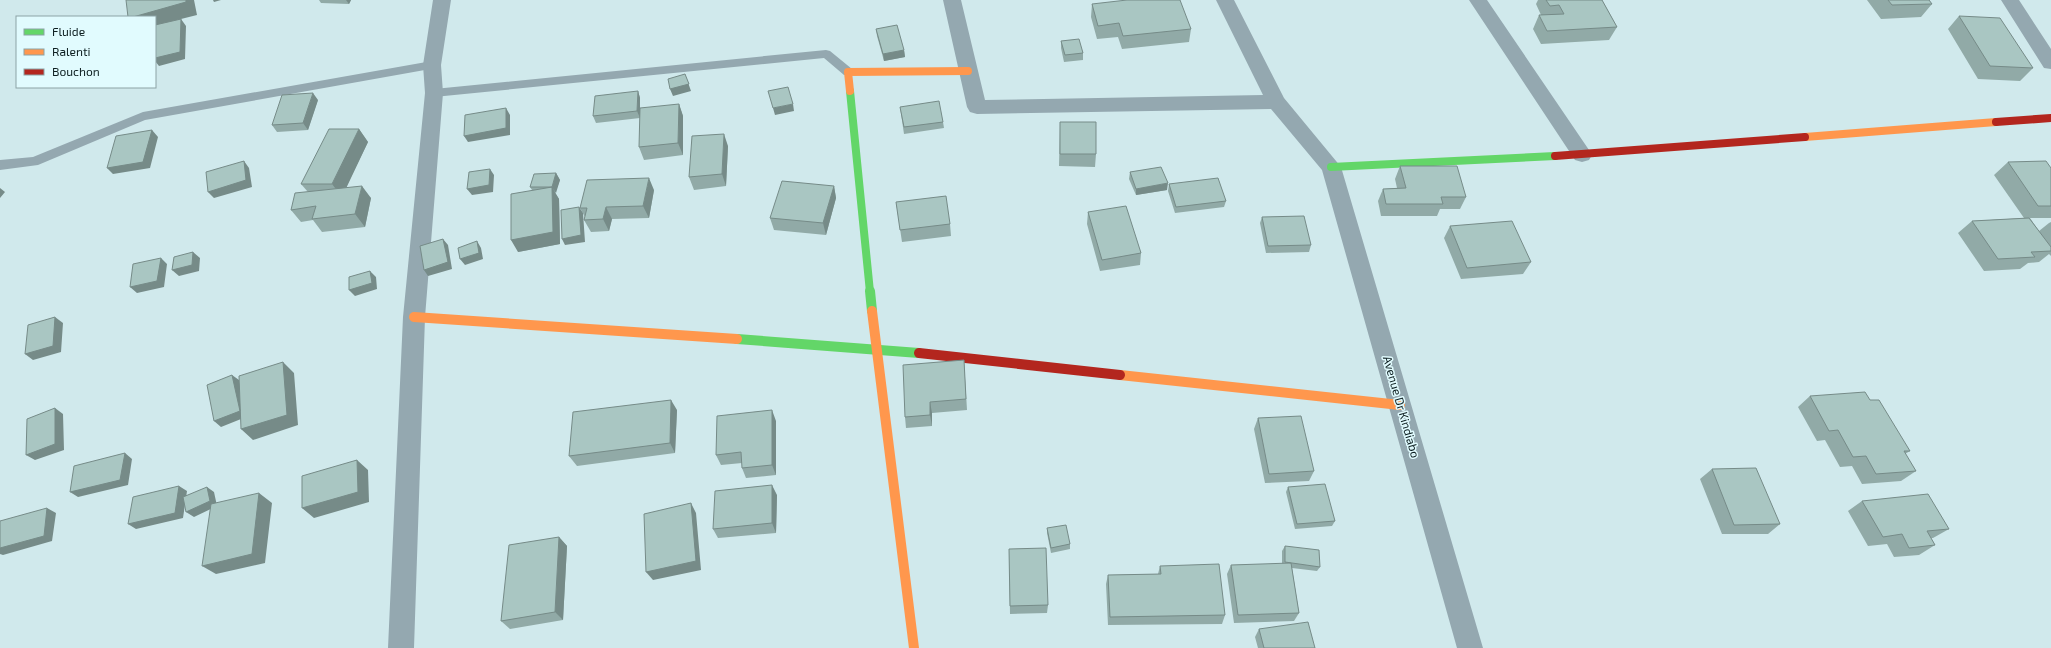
<svg xmlns="http://www.w3.org/2000/svg" width="2051" height="648" font-family="'Exo 2',sans-serif">
<rect width="100%" height="100%" fill="#d0e9ec"/>
<g fill="none" stroke-linecap="round" stroke-linejoin="round">
<!-- lane -->
<path fill="#94a8b0" fill-rule="evenodd" d="M826 50 830 51 852 69 854 72 852 75H844L824 58 434 97 430 96 428 93 430 90 434 89Z
M432 61 436 62 438 65 436 68 145 120 38 165 0 170V160L33 157 143 112Z"/>
<!-- street -->
<path fill="#94a8b0" fill-rule="evenodd" d="M433 0H451L441 65 443 93 425 317 414 648H388L403 317 425 93 423 65Z
M943 0H961L985 100 1263 95 1216 0H1234L1284 98 1341 167 1483 648H1457L1322 170 1271 109 977 114 970 112 967 107Z
M1469 0H1487L1589 150 1592 155 1589 160 1582 162 1575 160Z
M2001 0H2019L2051 49V69L2044 68Z"/>
<!-- fast-far1 -->
<path stroke="#63d668" stroke-width="8" d="M850 91 870 292
M1331 167 1555 156"/>
<!-- fast -->
<path stroke="#63d668" stroke-width="10" d="M870 291 872 311
M737 339 919 353"/>
<!-- slow-far1 -->
<path stroke="#ff974d" stroke-width="8" d="M850 91 848 72 968 71
M1805 137 1996 122"/>
<!-- slow -->
<path stroke="#ff974d" stroke-width="10" d="M872 311 914 648
M414 317 737 339
M1120 375 1400 405"/>
<!-- jam-far1 -->
<path stroke="#b3261e" stroke-width="8" d="M1996 122 2051 118
M1555 156 1805 137"/>
<!-- jam -->
<path stroke="#b3261e" stroke-width="10" d="M919 353 1120 375"/>
</g>
<!-- wall -->
<path fill="#91aaa7" d="M319 0H351L349 4 321 3Z
M1538 0H1602L1617 27 1609 40 1541 44 1533 29 1539 15H1541L1536 4Z
M1867 0H1929L1932 4 1921 17 1881 19Z
M1092 4 1191 29 1189 42 1122 49 1118 37 1097 39 1091 17Z
M1959 16 2033 68 2020 81 1978 79 1948 29Z
M876 29 904 50 905 57 884 61 877 36Z
M1061 41 1083 53V60L1064 62 1061 48Z
M638 91 640 98V118L596 123 593 116Z
M318 100 308 130 277 132 272 125Z
M679 104 683 116V155L644 160 639 147Z
M900 107 943 122 944 128 904 134Z
M1060 122 1096 154 1095 167 1059 166Z
M359 129 368 142 346 187 371 198 365 227 322 232 313 220 301 222 291 210 308 192 301 184Z
M728 146 726 186 694 190 689 177Z
M2008 162 2051 168V218H2030L2039 231 2049 223 2051 222V256L2049 254 2039 262 2028 263 2020 269 1984 271 1958 233 1972 221 2024 218 1994 175Z
M1400 166 1466 197 1460 209H1440L1437 216H1381L1378 201 1383 189 1397 188 1395 179Z
M1130 172 1167 190 1136 195 1129 179Z
M556 173 560 180 555 193 559 199 560 244 518 252 532 190 530 187Z
M1169 184 1226 201 1224 207 1175 213 1168 191Z
M834 186 836 198 826 235 774 230 770 218Z
M654 190 649 218 612 219 609 231 591 232 584 220 585 217 580 208Z
M896 202 950 224 951 236 902 242Z
M1088 212 1141 253 1140 265 1100 271 1087 224Z
M1262 217 1311 245 1309 252 1266 253 1260 223Z
M1450 226 1531 262 1523 274 1461 279 1444 238Z
M964 360 967 410 932 413V426L906 428 905 417Z
M1810 396 1870 400 1910 451 1905 454 1916 471 1901 481 1862 484 1852 466 1840 467 1825 440 1817 441 1798 407Z
M677 410 675 453 577 466 569 456Z
M1258 418 1314 471 1309 481 1265 483 1254 429Z
M776 421V475L746 478 742 468V463L721 465 716 455Z
M1712 469 1780 524 1768 534H1722L1700 479Z
M1288 487 1335 521 1332 526 1295 529 1286 492Z
M777 495 776 533 718 538 713 529Z
M1862 501 1949 529 1933 538H1931L1935 545 1919 555 1894 557 1887 544 1868 546 1848 511Z
M1047 528 1070 544V549L1051 553 1047 533Z
M559 537 567 546 563 620 510 629 501 621Z
M1285 546 1320 567 1317 571 1292 568 1299 613 1294 621 1234 623 1227 574 1231 565 1282 564V551Z
M1009 549 1048 605 1047 613 1010 614Z
M1160 566 1225 615 1222 624 1108 625 1106 584 1108 575 1158 574Z
M1259 629 1315 648H1258L1255 637Z"/>
<!-- shaded-wall -->
<path fill="#768b88" d="M186 0H194L197 15 181 19 186 26 185 59 159 66 155 61V17H133Z
M213 0H221L214 2Z
M346 0H351L349 4Z
M904 50 905 57 884 61 883 54Z
M685 74 691 91 673 96 670 89Z
M638 91 640 98V118L637 111Z
M313 93 318 100 308 130 303 123Z
M679 104 683 116V155L678 143Z
M793 104 794 111 775 115 773 108Z
M506 108 510 115V135L468 142 464 136Z
M359 129 368 142 342 197 332 184Z
M152 130 158 137 150 168 113 174 107 168Z
M724 134 728 146 726 186 722 174Z
M244 161 249 168 252 187 214 198 208 192Z
M490 169 494 175 493 192 472 195 467 189Z
M556 173 560 180 556 193 552 187Z
M649 178 654 190 649 218 643 206Z
M1168 183 1167 190 1136 195V189Z
M362 186 371 198 365 227 355 214Z
M834 186 836 198 826 235 823 223Z
M552 187 559 199 560 244 518 252 511 240Z
M0 188 5 192 0 198Z
M579 207 583 213 585 242 565 245 562 239Z
M606 207 612 219 609 231 603 219Z
M443 239 448 245 452 269 428 276 424 270Z
M477 241 481 248 483 259 465 265 460 259Z
M193 252 200 258 199 271 179 276 172 270Z
M161 258 167 264 164 287 137 293 130 287Z
M370 271 376 277 377 289 355 296 349 290Z
M55 317 63 323 61 352 33 360 25 354Z
M283 362 294 373 298 425 253 440 241 429Z
M232 375 239 380 246 417 221 427 214 421Z
M671 400 677 410 675 453 670 443Z
M930 402 932 413V426L930 415Z
M55 408 63 414 64 450 35 460 26 455Z
M772 410 776 421V475L772 465Z
M125 453 132 459 128 485 78 497 70 492Z
M357 460 368 470 369 502 314 518 302 508Z
M772 485 777 495 776 533 772 523Z
M179 486 187 491 183 518 136 529 128 524Z
M207 487 214 492 217 506 194 517 186 512Z
M259 493 272 503 265 563 216 574 202 566Z
M691 503 696 513 701 570 653 580 646 572Z
M47 508 56 513 52 541 3 555 0 554V548Z
M559 537 567 546 563 620 555 612Z"/>
<!-- building -->
<path fill="#a9c6c2" stroke="#768b88" d="M126 0H186V2L133 17H128Z
M1127 0H1180L1191 29 1123 36 1119 23 1098 26 1092 4Z
M1546 0H1602L1617 27 1547 31 1539 15 1564 14 1559 5 1550 6Z
M1888 0H1929L1932 4 1892 5Z
M1959 16 2000 18 2033 68 1990 66Z
M181 19 180 52 155 58V25Z
M897 25 904 50 883 54 876 29Z
M1079 39 1083 53 1065 55 1061 41Z
M685 74 689 84 670 89 668 79Z
M788 87 793 104 773 108 768 91Z
M638 91 637 111 593 116 595 96Z
M313 93 303 123 272 125 282 95Z
M939 101 943 122 904 127 900 107Z
M679 104 678 143 639 147 640 108Z
M506 108V128L464 136 465 115Z
M1060 122H1096V154H1060Z
M329 129H359L332 184H301Z
M152 130 143 162 107 168 116 136Z
M724 134 722 174 689 177 692 136Z
M244 161 246 180 208 192 206 172Z
M2046 161 2051 168V206H2038L2008 162Z
M1400 166H1457L1466 197H1441L1443 204H1386L1383 189 1406 188Z
M1161 167 1168 183 1136 189 1130 172Z
M490 169 489 185 467 189 469 172Z
M556 173 552 187H530L534 174Z
M649 178 643 206 606 207 603 219 584 220 587 208H580L587 180Z
M1218 178 1226 201 1176 207 1169 184Z
M782 181 834 186 823 223 770 218Z
M362 186 355 214 312 219 316 206 291 210 295 193Z
M552 187 553 232 511 240V194Z
M946 196 950 224 900 230 896 202Z
M1126 206 1141 253 1102 260 1088 212Z
M579 207 581 235 562 239 561 210Z
M1304 216 1311 245 1268 246 1262 217Z
M2029 218 2051 247V251L2031 252 2035 257 1998 259 1972 221Z
M1512 221 1531 262 1467 268 1450 226Z
M443 239 448 262 424 270 420 246Z
M477 241 479 253 460 259 458 248Z
M193 252 192 265 172 270 174 257Z
M161 258 157 281 130 287 133 264Z
M370 271 372 283 349 290V277Z
M55 317 53 346 25 354 28 325Z
M964 360 966 399 930 402V415L905 417 903 365Z
M283 362 287 415 241 429 239 376Z
M232 375 240 411 214 421 207 385Z
M1865 392 1870 400H1879L1910 451H1904L1916 471 1876 474 1866 456 1853 457 1838 430 1829 431 1810 396Z
M671 400 670 443 569 456 573 412Z
M55 408V444L26 455 27 419Z
M772 410V465L742 468 741 452 716 455 717 416Z
M1301 416 1314 471 1269 474 1258 418Z
M125 453 120 480 70 492 74 466Z
M357 460 358 492 302 508V476Z
M1756 468 1780 524 1734 525 1712 469Z
M1325 484 1335 521 1297 524 1288 487Z
M772 485V523L713 529 715 491Z
M179 486 175 513 128 524 133 497Z
M207 487 210 501 186 512 183 497Z
M259 493 252 554 202 566 211 504Z
M1928 494 1949 529 1927 531 1935 545 1909 548 1902 534 1883 537 1862 501Z
M691 503 696 561 646 572 644 514Z
M47 508 44 536 0 548V521Z
M1066 525 1070 544 1051 548 1047 528Z
M559 537 555 612 501 621 509 545Z
M1285 546 1319 550 1320 567 1285 562Z
M1046 548 1048 605 1010 606 1009 549Z
M1291 563 1299 613 1238 615 1231 565Z
M1219 564 1225 615 1110 617 1108 575 1161 574 1160 566Z
M1308 622 1315 648H1264L1259 629Z"/>
<g text-anchor="middle" stroke-width="3" stroke-linejoin="round" paint-order="stroke">
<!-- street labels -->
<g font-size="12" fill="#0d1e20" stroke="#e1fbfe">
<text transform="translate(1401 407) rotate(74)" y="4">Avenue Dr Kindiabo</text>
</g>
</g>
<!-- legend -->
<rect x="16" y="16" width="140" height="72" fill="#e1fbfe" stroke="#8ca3a5"/>
<rect x="24" y="29" width="20" height="6" fill="#63d668" stroke="#8ca3a5"/>
<text x="52" y="36" font-size="12" fill="#0d1e20">Fluide</text>
<rect x="24" y="49" width="20" height="6" fill="#ff974d" stroke="#8ca3a5"/>
<text x="52" y="56" font-size="12" fill="#0d1e20">Ralenti</text>
<rect x="24" y="69" width="20" height="6" fill="#b3261e" stroke="#8ca3a5"/>
<text x="52" y="76" font-size="12" fill="#0d1e20">Bouchon</text>
</svg>
